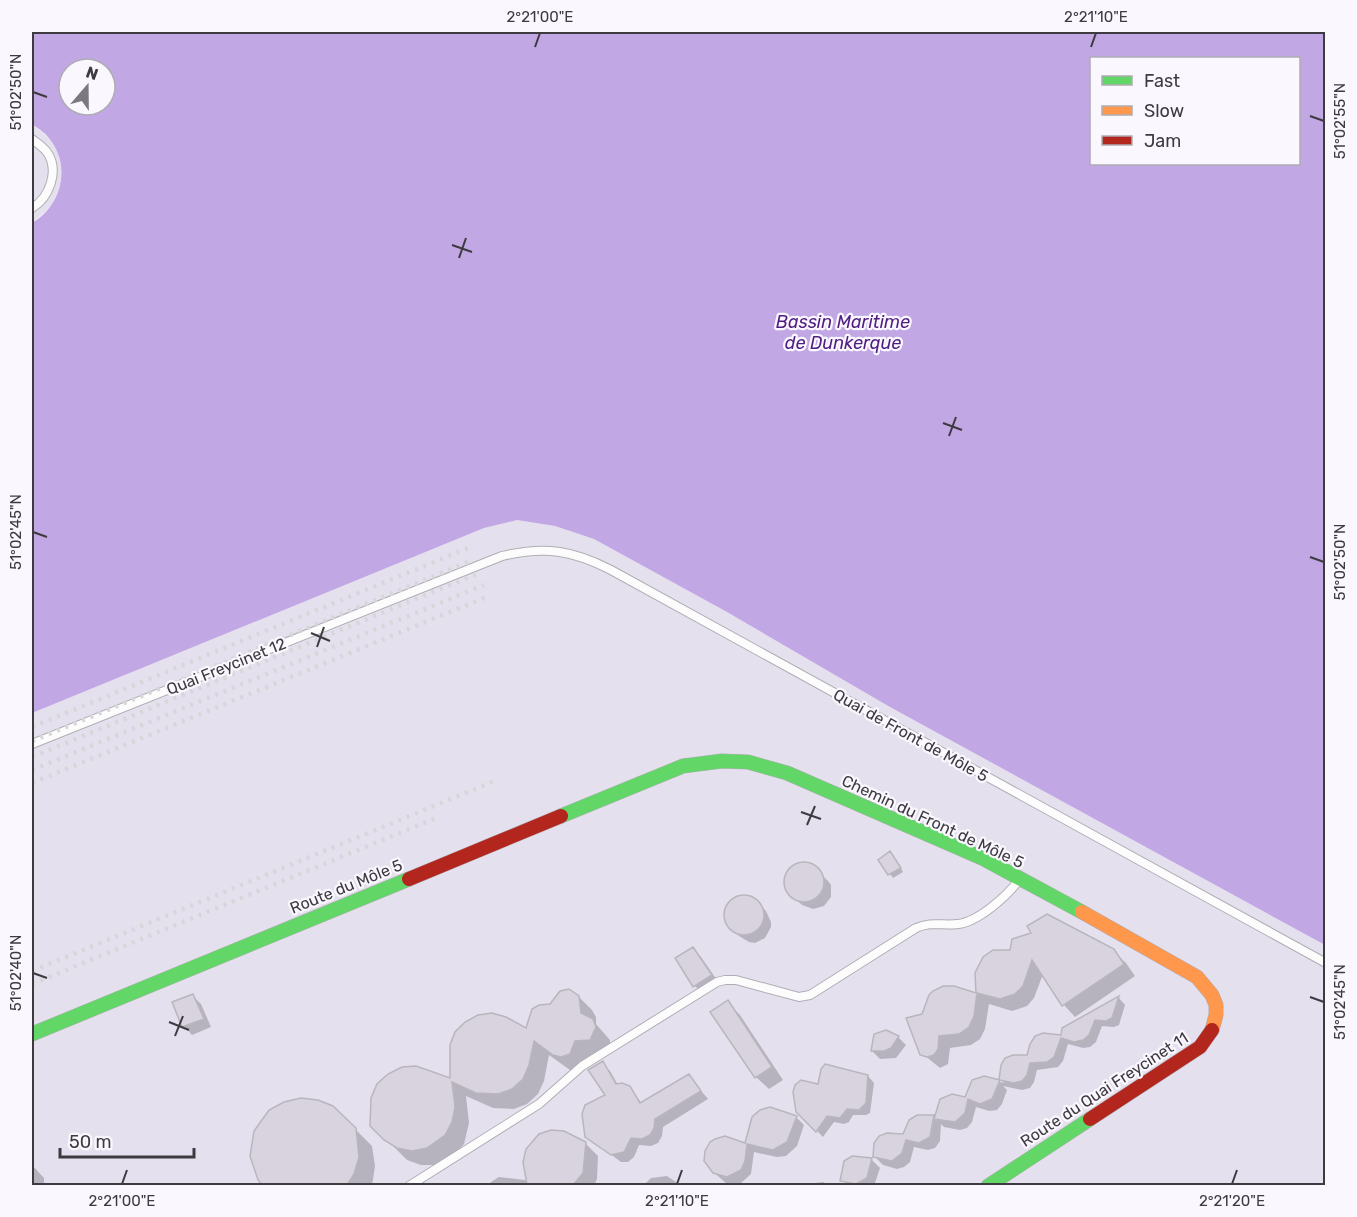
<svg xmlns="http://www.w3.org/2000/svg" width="1357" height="1217" font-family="Rubik,sans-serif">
<rect width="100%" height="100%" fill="#efecf4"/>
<!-- built -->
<path fill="#e5e0ee" d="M32 124 52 141 58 151 62 174 61 185 52 205 32 223Z
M517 520 555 526 594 539 727 612 890 707 1325 945V1185L32 1186V713L484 528Z"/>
<!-- water -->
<path fill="#c1a7e4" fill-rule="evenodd" d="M32 32H1325V945L890 707 727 612 594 539 555 526 517 520 484 528 32 713V223C60 207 71 170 52 142 47 134 39 129 32 124ZM1092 58H1298V164H1092ZM69 69H105V105H69Z"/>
<!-- shadow -->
<path fill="#0003" d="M894 857 903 872 893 878 880 860Z
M801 864H810L828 881 831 885V897L824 906 813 909 802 905 789 892 786 880 788 875 796 866Z
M740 897 752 899 757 902 766 911 771 922V927L765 938 755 943 749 942 739 936 730 927 725 916 730 903Z
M693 948 701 957 719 983 703 994 695 986Z
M1113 951 1126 963 1135 976 1075 1017 1064 1005 1043 974 1034 998 1027 1006 1012 1011 989 1004 985 1029 980 1039 971 1045 950 1048 948 1064 940 1068 919 1051 923 1016 949 987 978 995 977 973 984 958Z
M576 994 592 1010 596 1017V1024L610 1040V1047L605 1055 590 1056 585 1069 578 1072 570 1070 549 1055 544 1081 538 1094 527 1104 514 1109 493 1108 466 1096 469 1123 464 1144 449 1160 435 1165H421L407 1160 372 1125 452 1080 527 1031 551 1005Z
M192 995 201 1004 211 1027 192 1035 184 1026 174 1003Z
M1119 998 1125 1005 1119 1025 1114 1027 1102 1026 1096 1042 1090 1047 1083 1048 1068 1044 1063 1061 1058 1067 1037 1070 1034 1082 1030 1088 1022 1090 1003 1086 1007 1090 1002 1104 997 1110 989 1111 976 1107 972 1122 967 1128 960 1130 944 1127 941 1124 940 1141 935 1148 928 1150 914 1147 910 1162 904 1167 897 1169 883 1165 875 1157 933 1117 936 1119 966 1098 980 1077 1004 1083 1001 1080 1029 1056 1062 1036 1063 1029Z
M727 1002 740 1015 783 1080 769 1089 756 1077Z
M898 1037 906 1045 896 1058 880 1059 872 1051Z
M602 1063 610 1071 618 1085 630 1088 642 1104 689 1076 708 1099 663 1127 662 1136 658 1143 651 1146 639 1145 634 1157 628 1162H621L587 1136 607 1096Z
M868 1076 874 1083 870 1113 866 1115H853L849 1122 844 1124 834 1122 823 1137 798 1111 819 1086Z
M339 1113 372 1146 375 1166 372 1186H265L256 1172Z
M796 1117 804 1125 797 1146 786 1156 777 1157 754 1152 751 1174 741 1183 727 1184 710 1169 746 1145 751 1123Z
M545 1133 585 1143 598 1156 597 1179 594 1186H488L491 1182 499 1177 525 1180 528 1183 525 1155 534 1139Z
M872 1160 880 1168 874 1186H851L842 1177Z
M32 1165 44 1178V1186H32Z
M667 1176 682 1186H643L651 1178Z
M823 1182 831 1186H812L815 1183Z"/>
<!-- building -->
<path fill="#d8d3df" stroke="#b8b6bc" stroke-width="1.5" d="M890 851 901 868 888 875 878 860Z
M784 882a20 20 0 1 1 40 0a20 20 0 1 1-40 0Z
M724 915a20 20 0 1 1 40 0a20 20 0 1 1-40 0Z
M1047 914 1114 949 1124 964 1062 1006 1032 960 1023 986 1015 994 1000 999 977 993 974 1016 969 1027 959 1034 939 1036 938 1049 934 1055 927 1057 920 1055 906 1018 922 1014 929 995 933 991 943 986H954L976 993 975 973 983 957 993 950H1010L1012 939 1031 933 1027 926Z
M693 947 712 975 693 987 675 958Z
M569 989 579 996 581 1013 593 1019 596 1027 590 1040 575 1041 570 1054 561 1057 553 1055 534 1041 529 1065 523 1079 512 1089 498 1094 476 1093 452 1082 455 1107 452 1122 445 1135 427 1148 412 1151 397 1148 384 1140 370 1126 371 1098 377 1084 388 1074 402 1067 416 1066 450 1078V1045L455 1032 465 1022 478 1015 492 1013 506 1017 526 1028 532 1009 539 1005 550 1004 560 991Z
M193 994 204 1019 182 1027 172 1002Z
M1119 996 1112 1018 1106 1021 1095 1020 1089 1035 1083 1040 1074 1042 1061 1038 1054 1057 1047 1062 1030 1063 1027 1075 1022 1081 1014 1083 999 1080 1001 1065 1005 1058 1013 1055H1027L1030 1044 1035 1036 1043 1033 1061 1035 1062 1028Z
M728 1000 772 1067 755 1078 710 1012Z
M886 1030 899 1036 891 1048 884 1051H871L874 1034Z
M603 1061 616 1084 622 1083 630 1086 640 1103 689 1074 701 1091 655 1119 654 1128 650 1135 642 1139 631 1138 624 1152 611 1155 585 1137 582 1114 585 1105 605 1095 588 1070Z
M825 1064 868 1075 866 1103 859 1110 847 1109 840 1118 827 1116 816 1132 796 1112 793 1092 795 1085 801 1080 818 1084 821 1069Z
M984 1076 1000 1080 992 1099 980 1104 968 1099 965 1113 955 1122 934 1119 940 1099 952 1094 965 1097 972 1080Z
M301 1098 318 1100 333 1106 356 1128 359 1157 354 1174 347 1185H262L258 1180 250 1156 254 1131 269 1110 284 1102Z
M770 1107 797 1116 787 1142 773 1150 747 1144 745 1161 741 1170 727 1177 713 1173 704 1161 705 1151 710 1142 715 1139 725 1136 745 1143 752 1117 760 1110Z
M917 1115H934L930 1137 919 1143 906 1140 902 1153 892 1161 873 1157 874 1143 879 1136 887 1133 903 1134 909 1120Z
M551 1130 564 1131 586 1142 583 1173 573 1185H527L523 1162 526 1149 539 1134Z
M852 1156 872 1158 867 1178 856 1184 840 1181 844 1161Z"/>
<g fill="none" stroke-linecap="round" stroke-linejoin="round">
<defs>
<path id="lane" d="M32 139C37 143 43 147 47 152 60 171 49 198 32 208
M32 744 502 556C545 546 572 550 611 570L1326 963
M409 1186 539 1104 582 1066 717 982 725 980H736L799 997 810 995 916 928C931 921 943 926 958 924 978 922 1007 896 1019 880"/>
<path id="fast" d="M561 816 683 766 722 761 748 762 787 773 982 858 1082 912
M32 1034 409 879
M988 1186 1090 1119"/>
<path id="slow" d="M1082 912 1197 977 1212 995 1216 1005V1015L1212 1030"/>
<path id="jam" d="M409 879 561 816
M1090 1119 1200 1047 1212 1030"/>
</defs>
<!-- lane casing -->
<use href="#lane" stroke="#b0adb4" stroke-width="10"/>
<!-- fast casing -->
<use href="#fast" stroke="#b0adb4" stroke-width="15"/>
<!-- slow casing -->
<use href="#slow" stroke="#b0adb4" stroke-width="15"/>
<!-- jam casing -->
<use href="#jam" stroke="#b0adb4" stroke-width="15"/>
<!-- lane -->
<use href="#lane" stroke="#fdfcfd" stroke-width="8"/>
<!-- fast -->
<use href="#fast" stroke="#63d668" stroke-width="14"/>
<!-- slow -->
<use href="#slow" stroke="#ff974d" stroke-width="14"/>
<!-- jam -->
<use href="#jam" stroke="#b3261e" stroke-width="14"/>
<!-- rail -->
<path stroke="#d7d6d9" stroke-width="4.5" stroke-dasharray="3 6" stroke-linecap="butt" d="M32 727 468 548
M32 741 473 560
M32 757 479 573
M32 770 484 585
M32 783 489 596
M32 971 497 780
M32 984 436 818"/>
</g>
<!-- ticks -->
<path fill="none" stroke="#3d3a40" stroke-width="2" d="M535 47 540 33M1091 47 1096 33M33 92 47 97M1310 116 1324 121M452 245 472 252M459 258 466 238M943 423 962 430M949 436 956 417M33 532 47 537M1310 557 1324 562M311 633 330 641M317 647 324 627M801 812 821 819M807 825 815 806M33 973 47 978M1310 997 1324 1002M169 1022 189 1030M175 1036 183 1016M122 1184 127 1170M677 1184 682 1170M1232 1184 1237 1170"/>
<g text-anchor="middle" stroke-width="4.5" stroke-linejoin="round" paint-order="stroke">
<!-- street labels -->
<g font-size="16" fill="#3d3a40" stroke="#faf8fe">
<text transform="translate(226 666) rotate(-22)" y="6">Quai Freycinet 12</text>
<text transform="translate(911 735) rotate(29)" y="6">Quai de Front de Môle 5</text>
<text transform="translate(933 821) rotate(25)" y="6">Chemin du Front de Môle 5</text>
<text transform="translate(346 886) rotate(-22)" y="6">Route du Môle 5</text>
<text transform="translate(1104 1089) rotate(-33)" y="6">Route du Quai Freycinet 11</text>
</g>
<!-- water labels -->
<g font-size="18" font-style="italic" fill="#4f1d7f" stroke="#faf8fe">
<text x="843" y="328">Bassin Maritime<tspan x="843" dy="21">de Dunkerque</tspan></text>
</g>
</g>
<!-- border -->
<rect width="1357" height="1217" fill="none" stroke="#faf8fe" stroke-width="66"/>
<!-- legend -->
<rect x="1090" y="57" width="210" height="108" fill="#faf8fe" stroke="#aeacb2" stroke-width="1.5"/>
<rect x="1102" y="76" width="30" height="9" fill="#63d668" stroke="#aeacb2" stroke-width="1.5"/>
<text x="1144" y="87" font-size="18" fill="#3d3a40">Fast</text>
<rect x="1102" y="106" width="30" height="9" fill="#ff974d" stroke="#aeacb2" stroke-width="1.5"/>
<text x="1144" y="117" font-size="18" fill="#3d3a40">Slow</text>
<rect x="1102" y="136" width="30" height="9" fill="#b3261e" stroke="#aeacb2" stroke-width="1.5"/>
<text x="1144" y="147" font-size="18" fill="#3d3a40">Jam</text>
<!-- north arrow -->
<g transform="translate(87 87) rotate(20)"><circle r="28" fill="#faf8fe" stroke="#aeacb2" stroke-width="1.5"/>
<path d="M0-4.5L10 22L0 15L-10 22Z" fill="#7b787f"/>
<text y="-9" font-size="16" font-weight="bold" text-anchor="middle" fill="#3d3a40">N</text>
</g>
<!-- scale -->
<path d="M60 1148v9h134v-9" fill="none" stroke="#3d3a40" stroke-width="3"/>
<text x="69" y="1148" font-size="18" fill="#3d3a40" stroke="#faf8fe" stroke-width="4.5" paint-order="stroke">50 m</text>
<rect x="33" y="33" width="1291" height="1151" fill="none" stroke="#3d3a40" stroke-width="2"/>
<g font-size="15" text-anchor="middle" fill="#3d3a40">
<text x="540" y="22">2°21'00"E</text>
<text x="1096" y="22">2°21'10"E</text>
<text transform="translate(16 92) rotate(-90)" y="5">51°02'50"N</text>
<text transform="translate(1340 121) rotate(-90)" y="5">51°02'55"N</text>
<text transform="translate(16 532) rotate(-90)" y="5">51°02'45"N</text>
<text transform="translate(1340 562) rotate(-90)" y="5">51°02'50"N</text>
<text transform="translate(16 973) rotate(-90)" y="5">51°02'40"N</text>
<text transform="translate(1340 1002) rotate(-90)" y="5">51°02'45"N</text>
<text x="122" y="1206">2°21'00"E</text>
<text x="677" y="1206">2°21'10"E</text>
<text x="1232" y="1206">2°21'20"E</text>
</g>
</svg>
